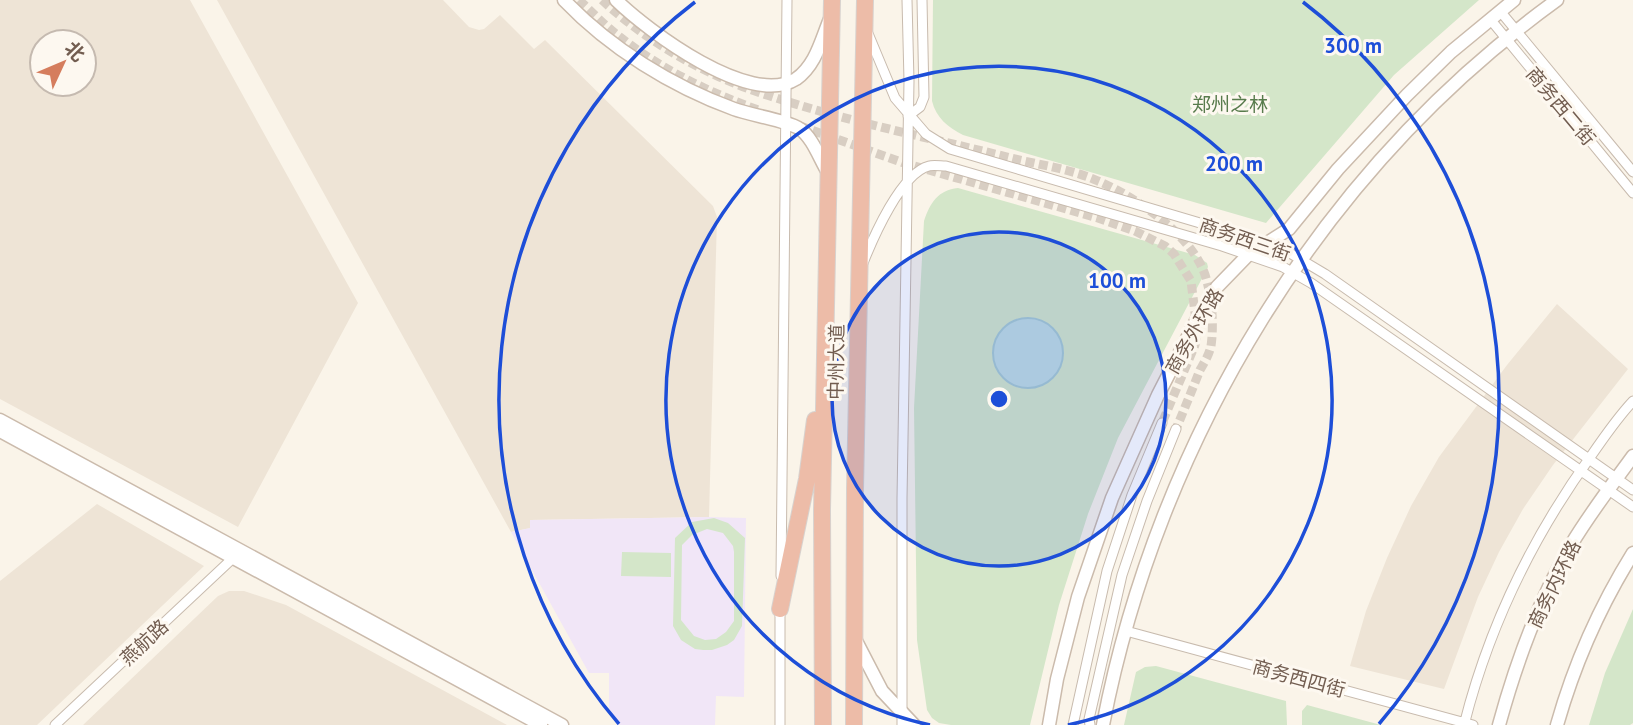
<svg xmlns="http://www.w3.org/2000/svg" width="1633" height="725" font-family="'PT Sans','Noto Sans SC',sans-serif">
<rect width="100%" height="100%" fill="#faf4e9"/>
<!-- residential -->
<path fill="#eee4d6" fill-rule="evenodd" d="M0 0H190L358 303 238 527 0 399ZM42 42H84V84H42Z
M217 0H443L469 27 479 30 484 29 500 15 534 49 545 40 713 206 717 217 709 517 531 520V528L511 532Z
M1557 304 1628 369 1553 465 1523 509 1499 552 1478 597 1444 689 1350 666 1366 611 1387 558 1411 506 1439 457 1507 365Z
M97 504 204 566 37 725H0V581Z
M229 591H244L286 605 507 725H83L218 596Z"/>
<!-- education -->
<path fill="#f1e6f7" d="M709 517 746 518 744 697 716 696 715 725H618L609 708V673H589L511 532 530 528V520Z"/>
<!-- green -->
<path fill="#d4e6c9" fill-rule="evenodd" d="M933 0H1479L1394 75 1266 223 963 135C948 127 936 118 932 101Z
M958 188 1195 255 1207 263 1208 267 1118 438 1088 514 1059 605 1030 725H951L939 723 932 718 927 710 917 640 914 408 924 221C930 203 938 190 958 188Z
M714 518 728 523 745 538 742 626 734 640 727 645 712 650H703L695 649 681 640 673 626 675 538 692 522ZM707 529 723 533 733 546 734 552V621L726 632 716 639 705 640 694 636 681 620 682 545 692 535Z
M622 552 671 553V577L621 576Z
M1633 609V723L1630 725H1589L1605 673Z
M1156 666 1286 701 1287 725H1124L1136 672 1145 667Z
M1307 705 1381 725H1302V711Z"/>
<!-- water -->
<path fill="#c0dce2" stroke="#a7cad2" stroke-width="2" d="M993 353a35 35 0 1 1 70 0a35 35 0 1 1-70 0Z"/>
<g fill="none" stroke-linecap="round" stroke-linejoin="round">
<!-- street-tunnel -->
<path stroke="#d8cec3" stroke-width="9" stroke-dasharray="9 4.5" stroke-linecap="butt" d="M579 0C592 12 605 26 620 37 662 70 710 93 761 111
M602 0C651 45 707 76 770 96 849 122 931 138 1011 158 1039 165 1072 169 1098 181 1136 197 1194 236 1206 278 1212 298 1214 325 1211 346 1209 355 1204 363 1200 370 1192 390 1184 410 1176 429
M800 126 904 163 1098 218 1135 231 1165 246 1174 254 1191 281 1197 329 1195 345 1162 423"/>
<defs>
<path id="street" d="M1500 11 1633 172
M1490 19 1633 193
M867 31 895 98 926 134 950 149 1227 231 1288 252 1325 274 1633 490
M908 116 920 107 924 97 922 0
M863 263C873 238 901 173 929 166 933 165 941 166 946 166L1222 246 1283 267 1311 283 1633 507
M781 576 787 0
M1126 631 1473 725
M55 725 232 559
M780 725V607
M902 725V498L909 81 907 0
M1073 725 1107 571 1132 495 1162 423
M1090 725 1089 719 1122 575 1147 501 1176 429
M1464 725C1489 626 1531 539 1591 456 1604 437 1617 418 1633 401"/>
<path id="secondary" d="M564 0C610 48 671 86 734 109 750 115 789 121 800 129 813 138 820 160 829 174
M616 0C648 31 750 108 796 79 816 65 821 40 830 19
M0 420 562 725
M0 431 541 725
M855 639 882 691 914 725
M1049 725 1057 679 1078 597 1112 498 1158 395 1196 321 1217 287 1248 255 1289 229 1338 169 1407 95 1451 52 1514 0
M1103 725C1158 440 1320 171 1557 0
M1499 725C1516 663 1539 600 1571 545 1590 513 1612 485 1633 456
M1557 725C1574 665 1600 606 1633 553"/>
<path id="highway" d="M780 609 807 479 815 420
M823 725 822 510 832 0
M854 725 855 489 865 0"/>
</defs>
<!-- street casing -->
<use href="#street" stroke="#c8bbae" stroke-width="11"/>
<!-- secondary casing -->
<use href="#secondary" stroke="#cbbbac" stroke-width="15"/>
<!-- highway casing -->
<use href="#highway" stroke="#d8d2ce" stroke-width="18"/>
<!-- street -->
<use href="#street" stroke="#fff" stroke-width="9"/>
<!-- secondary -->
<use href="#secondary" stroke="#fff" stroke-width="12"/>
<!-- highway -->
<use href="#highway" stroke="#edbca8" stroke-width="16"/>
</g>
<!-- distance rings -->
<circle cx="999" cy="399" r="167" fill="#1d4ed8" fill-opacity=".12"/>
<g fill="none" stroke="#1d4ed8" stroke-width="3.5">
<circle cx="999" cy="399" r="167"/>
<path d="M930 725A333 333 0 1 1 1068 725"/>
<path d="M619 724A500 500 0 0 1 695 2M1303 2A500 500 0 0 1 1379 724"/>
</g>
<g text-anchor="middle" stroke-width="6" stroke-linejoin="round" paint-order="stroke">
<!-- park labels -->
<g font-size="19" fill="#587b4c" stroke="#fdf8f0">
<text x="1230" y="111">郑州之林</text>
</g>
<!-- street labels -->
<g font-size="19" fill="#725d50" stroke="#fdf8f0">
<text transform="translate(1561 106) rotate(50)" y="7">商务西二街</text>
<text transform="translate(1245 239) rotate(19)" y="7">商务西三街</text>
<text transform="translate(1194 331) rotate(-60)" y="7">商务外环路</text>
<text transform="translate(836 362) rotate(-89)" y="7">中州大道</text>
<text transform="translate(1554 584) rotate(-64)" y="7">商务内环路</text>
<text transform="translate(144 642) rotate(-43)" y="7">燕航路</text>
<text transform="translate(1299 678) rotate(15)" y="7">商务西四街</text>
</g>
</g>
<circle cx="999" cy="399" r="10" fill="#1d4ed8" stroke="#fdf8f0" stroke-width="3.5"/>
<g font-size="21" text-anchor="middle" font-weight="bold" fill="#1d4ed8" stroke="#fdf8f0" stroke-width="6" stroke-linejoin="round" paint-order="stroke">
<text x="1353" y="53">300 m</text>
<text x="1234" y="171">200 m</text>
<text x="1117" y="288">100 m</text>
</g>
<!-- north arrow -->
<g transform="translate(63 63) rotate(46)"><circle r="33" fill="#fdf8f0" stroke="#c5bab0" stroke-width="2"/>
<path d="M0-5L12 26L0 18L-12 26Z" fill="#d57d5d"/>
<text y="-10" font-size="19" font-weight="bold" text-anchor="middle" fill="#725d50">北</text>
</g>
</svg>
